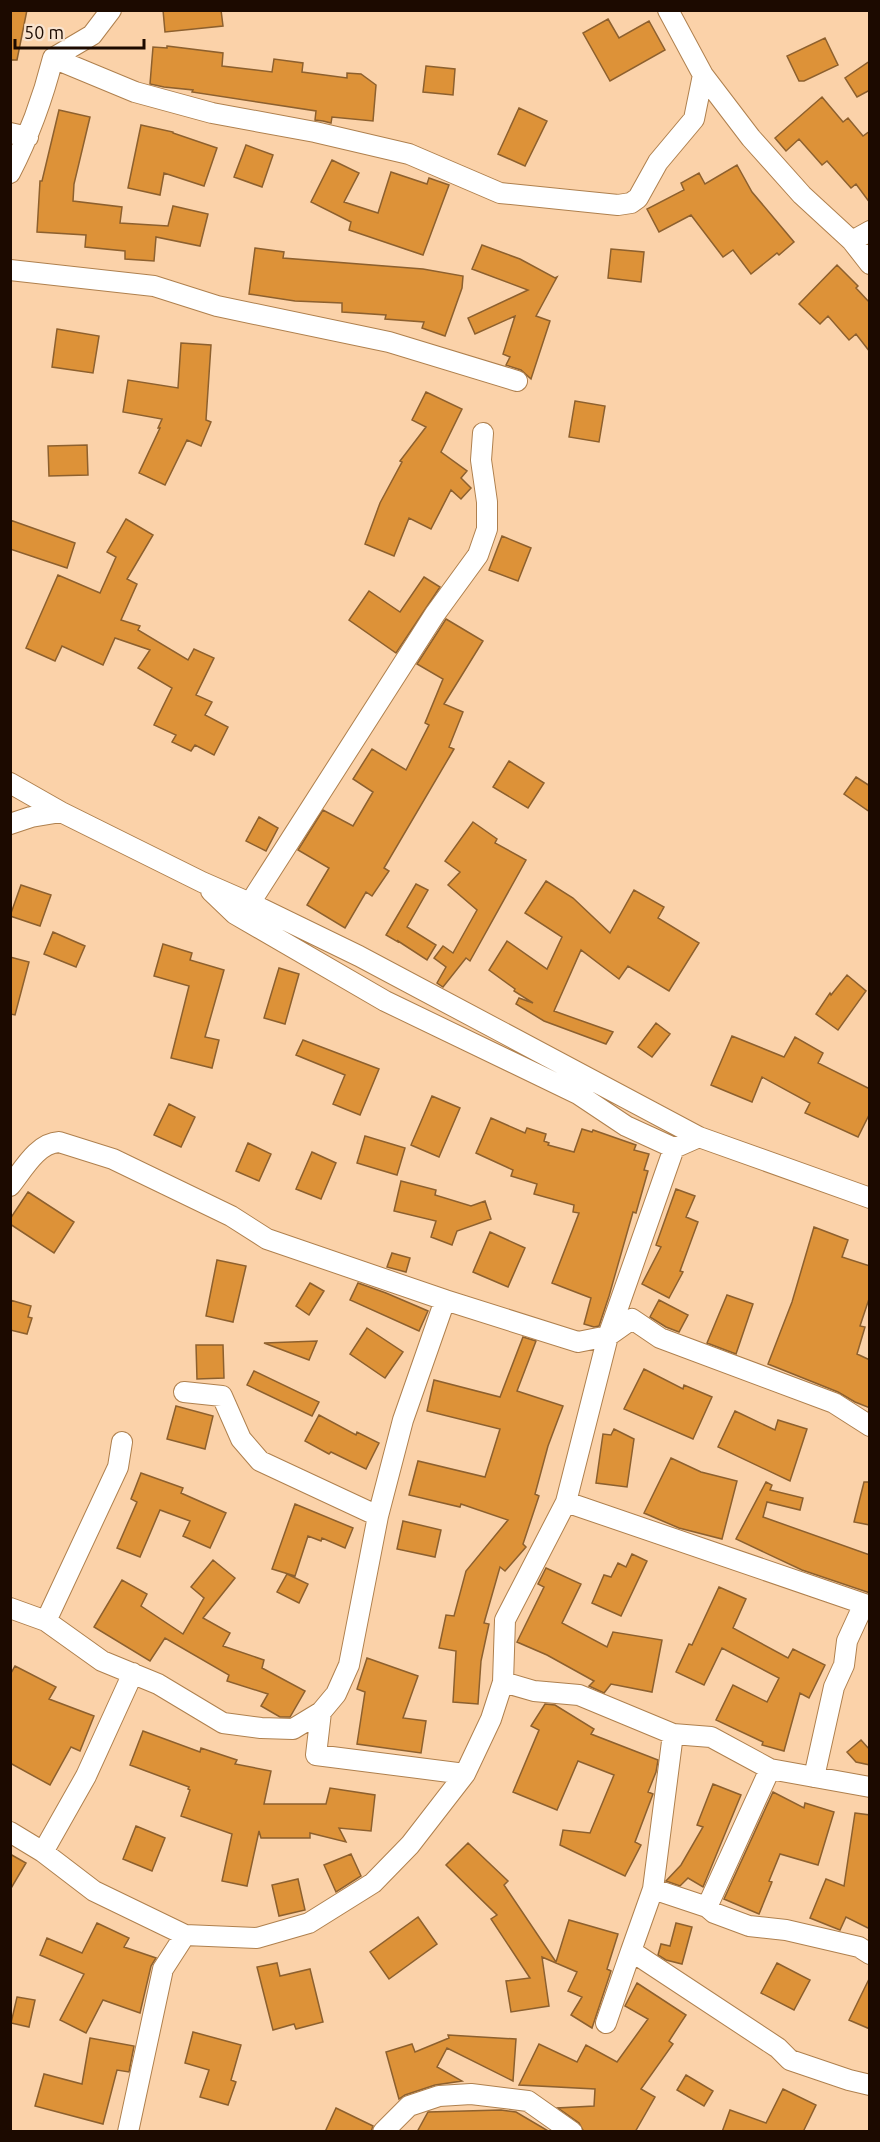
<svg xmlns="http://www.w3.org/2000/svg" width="880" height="2142" font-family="Ubuntu,sans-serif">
<rect width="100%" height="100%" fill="#fbd2a9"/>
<!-- building -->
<path fill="#dd9238" stroke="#8d602e" stroke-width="1.5" d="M10 10H27L17 60H10Z
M163 10H221L223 26 165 32Z
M608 19 619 38 649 21 665 50 610 81 583 33Z
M825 38 838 65 804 81H799L787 56Z
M167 46 223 53 222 66 272 72 274 59 303 63 302 72 347 78V73L361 74 376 85 373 121 332 117 331 123 323 121 315 120 316 111 192 92 193 90 164 87 150 84 153 47 167 48Z
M870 61V90L857 97 845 78Z
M426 66 455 69 453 95 423 92Z
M822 97 843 122 848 118 863 136 870 131V203L856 184 851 188 827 161 822 165 799 139 786 151 775 138Z
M519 108 547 121 525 166 498 154Z
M59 110 90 117 74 184 73 201 122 207 120 223 168 226 173 206 208 214 200 246 156 237 154 261 125 259V251L85 247 86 235 37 232 40 181H42Z
M141 125 173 132V133L217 148 204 186 164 173 160 195 128 188Z
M246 145 273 155 262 187 234 177Z
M332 160 359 173 344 202 378 213 391 172 427 184 429 178 449 185 423 255 349 230 351 222 311 202Z
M737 165 752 192 794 242 779 255 777 253 751 274 733 250 723 257 691 215 659 232 647 209 684 190 681 183 699 173 705 184Z
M482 245 520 259 555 278 557 277 536 316 550 321 531 379 521 370 506 365 510 357 503 354 515 316 475 334 468 318 528 290 472 269Z
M255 248 284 252 283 258 423 269 463 276 462 288 445 336 422 328 424 322 385 319 386 315 342 312V303L295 301 249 294Z
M611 249 644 252 641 282 608 278Z
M837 265 858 286 856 288 870 303V352L856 334 849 340 828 316 820 324 799 304Z
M57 329 99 336 93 373 52 367Z
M181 343 211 345 206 420 211 422 201 446 187 440 165 485 139 473 160 428H158L162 419 123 412 128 380 178 388Z
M426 392 462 409 441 452 467 471 461 478 471 488 461 499 451 490 431 529 409 518 394 556 365 544 380 503 402 462 400 461 426 427 412 420Z
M575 401 605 406 599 442 569 437Z
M87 445 88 475 49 476 48 446Z
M126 519 153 535 127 579 137 584 121 620 140 626 138 630 188 660 194 649 214 658 196 695 212 702 205 715 228 727 214 755 195 745 191 751 172 742 176 735 154 725 172 688 138 668 150 650 115 638 103 665 62 646 55 661 26 648 58 575 100 593 116 557 107 552Z
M10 520 75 543 67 568 10 549Z
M502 536 531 548 518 581 489 570Z
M424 577 440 587 396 653 349 620 369 591 400 612Z
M446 619 483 641 444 704 463 712 449 747 454 749 384 868 389 871 372 896 366 892 345 928 307 905 329 868 298 850 323 810 353 826 373 792 353 779 372 749 406 770 429 725 425 723 443 679 417 664Z
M509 761 544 783 528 808 493 787Z
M856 777 870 786V812L844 794Z
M259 817 278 828 266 851 246 841Z
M473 822 497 839 495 843 526 860 470 961 466 958 443 987 437 983 446 967 434 958 443 946 453 953 477 910 448 885 460 872 445 861Z
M546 881 573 898 610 933 634 890 664 907 658 918 699 943 669 991 628 966 619 979 581 950 554 1011 613 1032 606 1044 544 1021 516 1004 519 998 533 1003 514 991 515 989 489 970 507 941 547 969 562 937 525 913Z
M416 884 428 890 407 927 436 945 427 960 398 941V942L386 935Z
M21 885 51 895 40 926 10 916Z
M53 932 85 946 76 967 44 954Z
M163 944 192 953 190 960 224 970 205 1037 219 1040 212 1068 171 1058 189 986 154 976Z
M10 957 29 962 15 1015 10 1014Z
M279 968 299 974 285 1024 264 1018Z
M847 975 866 991 838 1030 816 1014 830 993 831 995Z
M656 1023 670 1034 652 1057 638 1047Z
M732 1036 784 1057 795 1037 823 1053 818 1063 870 1089V1113L858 1137 805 1113 810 1103 762 1077 752 1102 711 1085Z
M303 1040 379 1069 360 1115 333 1104 345 1075 296 1055Z
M432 1096 460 1108 439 1157 411 1145Z
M169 1104 195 1117 181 1147 154 1135Z
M491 1118 525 1133 527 1128 546 1134 544 1141 549 1143 548 1145 574 1152 582 1129 592 1132 593 1130 636 1145 634 1150 649 1154 644 1170 648 1171 636 1213 633 1212 609 1296 599 1326 594 1327 584 1324 591 1298 552 1283 579 1213 573 1212 574 1205 534 1194 537 1184 511 1176 513 1170 476 1153Z
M365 1136 405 1148 397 1175 357 1163Z
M248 1143 271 1154 259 1181 236 1171Z
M312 1152 336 1163 321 1199 296 1189Z
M401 1181 436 1190 435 1195 471 1206 485 1201 491 1219 457 1231 452 1245 431 1237 436 1221 394 1211Z
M676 1189 695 1196 686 1217 698 1222 680 1271 683 1272 669 1298 642 1284 661 1247 656 1245Z
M28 1192 74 1222 54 1253 10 1224V1219Z
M814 1227 848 1240 842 1257 870 1266V1296L860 1326 865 1327 857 1354 870 1360V1408L855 1402 838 1392 768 1364 792 1302Z
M490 1232 525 1248 508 1287 473 1272Z
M392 1253 410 1258 406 1272 387 1267Z
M217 1260 246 1266 233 1322 206 1316Z
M310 1283 324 1291 309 1315 296 1306Z
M358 1283 386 1293 428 1311 419 1331 350 1300Z
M727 1295 753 1304 736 1354 707 1343Z
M10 1300 31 1306 28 1317 32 1318 27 1334 10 1330Z
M659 1300 688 1315 679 1332 666 1327 650 1317Z
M367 1328 403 1352 385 1378 350 1354Z
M523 1337 536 1341 517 1391 563 1406 548 1446 535 1494 539 1496 523 1544 526 1547 505 1571 500 1567 484 1623 489 1624 481 1661 478 1704 453 1702 456 1651 439 1648 446 1615 454 1616 466 1571 508 1520 461 1504 460 1507 409 1495 418 1461 485 1477 500 1429 427 1411 434 1380 500 1397Z
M317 1341 309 1360 264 1343Z
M196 1345H223L224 1378 197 1379Z
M644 1369 683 1389 684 1385 712 1397 693 1439 624 1409Z
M254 1371 319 1402 312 1416 247 1385Z
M176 1406 213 1416 205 1449 167 1439Z
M735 1411 775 1430 778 1420 807 1429 790 1481 718 1447Z
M319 1415 356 1435 357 1432 379 1443 366 1469 331 1452 329 1454 305 1441Z
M614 1429 634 1439 627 1487 596 1483 603 1434 611 1435Z
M671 1458 701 1472 737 1481 722 1539 679 1528 644 1513Z
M141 1473 183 1488 181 1493 226 1513 210 1548 183 1536 190 1521 160 1510 140 1557 117 1548 137 1502 131 1499Z
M766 1482 772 1485 770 1490 803 1498 800 1510 767 1502 763 1517 870 1555V1593L802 1570 736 1539Z
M864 1482H870V1525L854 1522Z
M295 1504 353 1528 345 1548 322 1538 321 1541 308 1536 295 1576 272 1569Z
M403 1521 441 1530 435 1557 397 1549Z
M632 1554 647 1561 621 1616 592 1603 604 1575 611 1577 618 1563 626 1567Z
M213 1560 235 1578 203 1618 230 1633 223 1646 264 1660 262 1668 305 1691 290 1717H280L261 1706 268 1694 227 1681 229 1675 165 1638 150 1661 94 1627 122 1580 147 1594 141 1606 183 1634 204 1598 191 1587Z
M546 1568 581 1584 562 1623 607 1647 613 1632 662 1640 652 1692 611 1684 604 1693 589 1686 594 1681 547 1655 517 1642 544 1587 538 1584Z
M287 1574 308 1584 299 1603 277 1592Z
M719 1587 746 1599 733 1628 788 1658 793 1649 825 1665 809 1698 800 1693 784 1751 762 1745 763 1742 716 1720 733 1685 767 1702 779 1678 722 1648 704 1685 676 1672 689 1644 692 1645Z
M367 1658 418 1676 403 1718 426 1721 421 1753 357 1744 365 1692 357 1689Z
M15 1666 56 1687 49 1699 94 1716 80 1751 71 1747 50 1785 10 1763V1675Z
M545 1704 555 1705 594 1729 591 1734 658 1760 656 1772 648 1792 653 1794 635 1842 641 1845 625 1876 560 1845 563 1830 590 1833 614 1775 578 1761 557 1810 513 1792 539 1730 531 1726Z
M143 1731 200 1752 201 1748 237 1760 235 1764 271 1771 264 1804H326L330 1788 375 1795 371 1831 339 1828 346 1842 310 1833V1838H261L259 1831 247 1886 222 1881 232 1834 181 1816 190 1790 188 1789 189 1787 130 1765Z
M861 1740 870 1750V1765L856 1762 847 1752Z
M713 1784 741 1795 703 1887 688 1878 680 1886 666 1881 681 1865 703 1827 697 1825Z
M773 1792 804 1808 805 1803 834 1812 818 1865 780 1854 769 1881 772 1882 759 1914 724 1899Z
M855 1813 870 1815V1929L846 1917 840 1930 810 1918 826 1879 844 1886Z
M136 1826 165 1838 152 1871 123 1859Z
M468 1843 508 1881 504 1885 556 1962 569 1920 618 1934 607 1969 611 1971 592 2028 571 2015 582 1997 568 1991 577 1972 542 1957 549 2006 511 2012 506 1981 530 1978 491 1919 497 1915 446 1865Z
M10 1854 26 1863 10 1890Z
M351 1854 361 1876 336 1892 324 1865Z
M298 1879 305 1910 279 1916 272 1885Z
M418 1917 437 1944 389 1979 370 1952Z
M97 1923 129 1938 124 1947 156 1958 151 1966 140 2013 103 2000 86 2033 60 2020 84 1974 40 1955 47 1938 82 1953Z
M676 1923 692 1927 682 1964 666 1960 658 1955 661 1944 670 1946Z
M277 1963 280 1976 310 1969 323 2022 296 2029 294 2024 273 2030 257 1967Z
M777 1963 810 1980 794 2010 761 1993Z
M870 1977V2029L849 2020Z
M637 1983 686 2015 669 2041 673 2044 641 2089 655 2097 635 2132H584L579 2123 558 2108 594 2106 595 2089 519 2085 539 2044 577 2062 586 2045 617 2062 648 2019 625 2006Z
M17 1997 35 2000 29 2027 11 2023Z
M193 2032 241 2045 231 2080 236 2082 228 2105 200 2097 209 2070 185 2063Z
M448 2035 516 2039 513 2081 447 2048 437 2067 462 2081 435 2085 405 2095 399 2099 386 2052 412 2044 415 2052 449 2038Z
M90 2038 134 2046 129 2072 117 2070 103 2124 35 2106 44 2074 82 2084Z
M686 2075 713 2091 704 2106 677 2090Z
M783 2089 816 2105 803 2132H722L730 2110 766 2123Z
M336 2108 373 2126 371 2132H325Z
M501 2110 516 2112 550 2132H417L428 2112Z"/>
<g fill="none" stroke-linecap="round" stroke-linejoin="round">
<defs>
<path id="minor" d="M668 10 703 75 751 138 802 195 852 241 870 264
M53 58 135 92 212 113 315 132 409 154 500 193 618 205 631 203 638 198 658 162 694 119 703 75
M10 133 28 137
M10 173C29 136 43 98 53 58L92 35 111 10
M852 241 870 231
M10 270 154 286 217 306 389 342 517 381
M10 783 61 812 202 882 250 903 359 956 699 1137 870 1198
M10 824 31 817 61 812
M211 891 235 914 385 1001 578 1094 626 1126 674 1148
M250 903 435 614 478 555 487 529V502L481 460 483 433
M10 1186C23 1170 37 1143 59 1142L113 1159 231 1216 267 1239 445 1300 578 1342 608 1336 632 1319 660 1338 834 1403 870 1426
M184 1392 222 1396 241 1439 260 1461 378 1516
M566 1502 870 1606
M10 1608 46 1621 102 1661 158 1684 223 1723 261 1728 293 1729 321 1712 336 1694 349 1665 378 1516 403 1420 445 1300
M46 1621 118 1467 122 1442
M503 1682 534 1691 579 1695 673 1734 711 1737 770 1769 870 1787
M321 1712 316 1755 465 1774
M814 1777 834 1687 844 1665 847 1641 864 1604
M10 1832 43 1852 94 1891 185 1935 257 1938 309 1923 373 1883 410 1845 465 1774 491 1719 503 1682 505 1620 566 1502 608 1336 674 1148 699 1137
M43 1852 86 1776 133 1673
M653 1889 707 1907 714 1913 749 1926 786 1930 859 1947 870 1954
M707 1907 770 1769
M631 1951 653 1889 673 1734
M606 2023 631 1951 778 2048 790 2060 849 2080 870 2085
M128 2132 163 1969 185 1935
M383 2132 409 2106 439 2096 471 2094 528 2101 572 2132"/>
</defs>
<!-- minor casing -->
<use href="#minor" stroke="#af804e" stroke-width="22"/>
<!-- minor -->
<use href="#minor" stroke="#fff" stroke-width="20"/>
</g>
<!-- border -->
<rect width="880" height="2142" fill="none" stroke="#1c0a00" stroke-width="24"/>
<!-- scale -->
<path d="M15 39v9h129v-9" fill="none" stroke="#1c0a00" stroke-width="3"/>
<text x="24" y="39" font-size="18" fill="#1c0a00" stroke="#f8e3cf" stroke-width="4.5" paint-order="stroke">50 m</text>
</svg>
